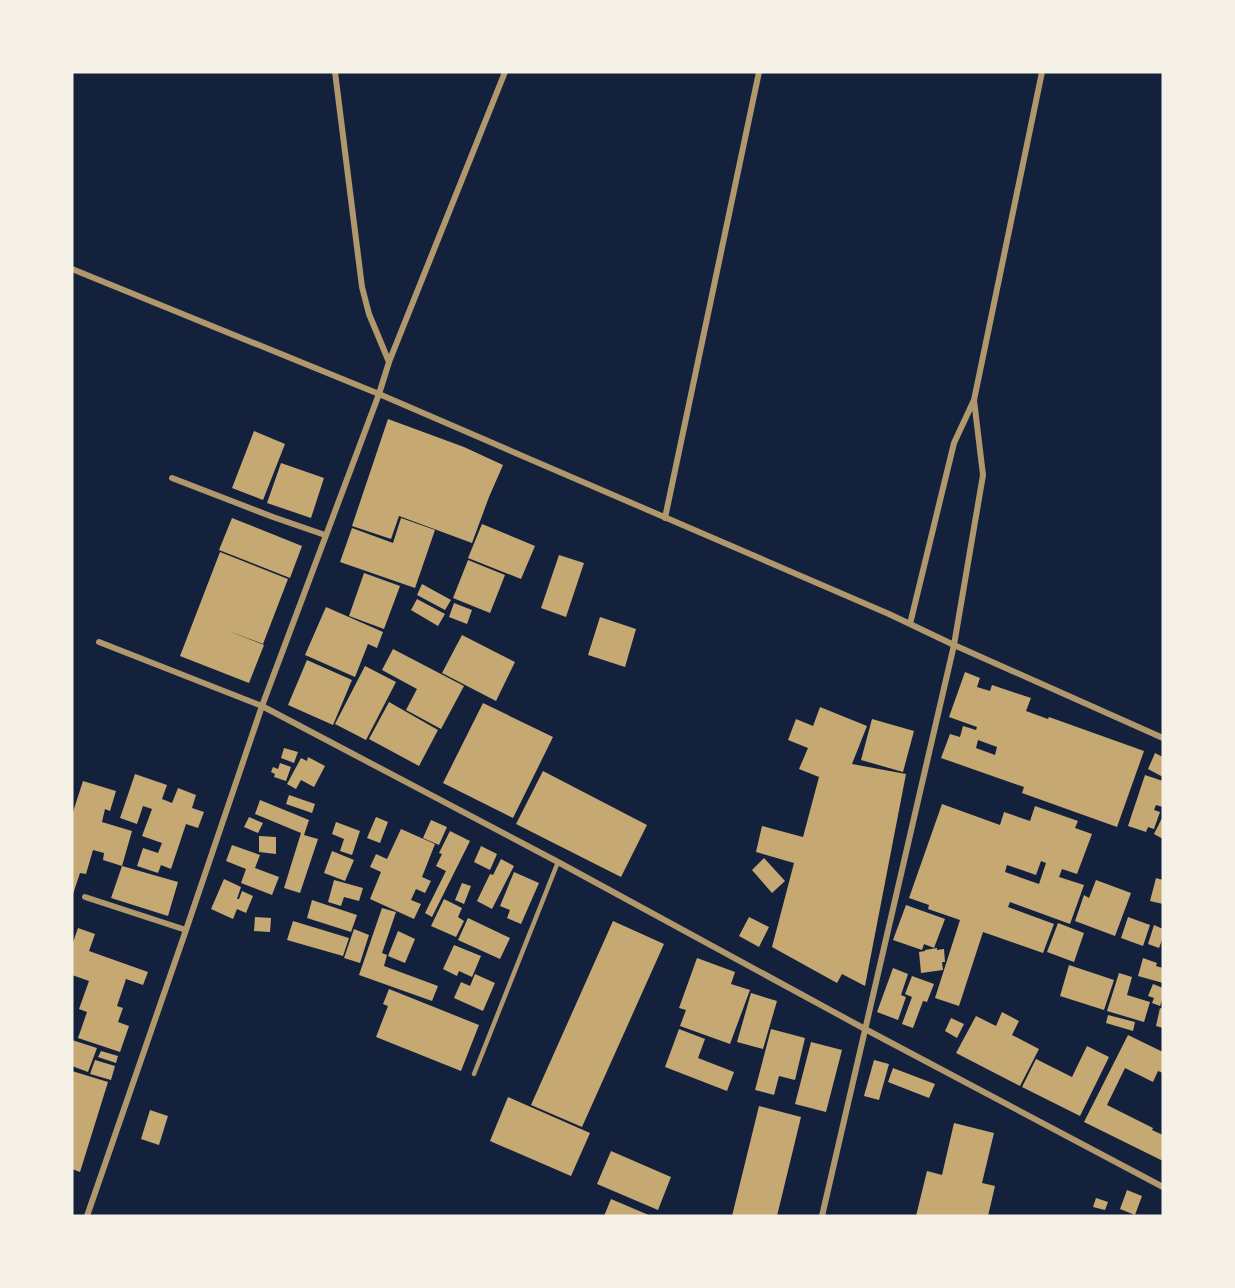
<svg xmlns="http://www.w3.org/2000/svg" width="1235" height="1288" font-family="Roboto,sans-serif">
<rect width="100%" height="100%" fill="#14213d"/>
<!-- building -->
<path fill="#c6a872" fill-rule="evenodd" d="M388 419 464 447 503 465 489 497 472 543 399 516 391 539 352 526Z
M254 431 285 444 263 500 232 488Z
M281 463 324 478 311 518 267 503Z
M232 518 302 546 290 578 219 550Z
M401 518 435 530 415 588 340 562 352 528 393 543Z
M482 524 535 546 521 579 468 558Z
M220 552 288 579 263 644 226 630 264 645 249 683 180 656Z
M559 555 584 563 566 617 541 608Z
M468 560 505 575 490 613 453 598Z
M364 573 400 586 384 629 349 616Z
M422 584 451 600 445 610 417 595Z
M417 599 445 614 438 626 411 610Z
M454 603 472 610 467 624 449 617Z
M326 607 383 632 377 648 368 644 355 677 305 655Z
M600 617 636 629 625 667 588 655Z
M462 635 515 662 496 701 442 673Z
M393 649 464 686 441 729 406 710 417 689 382 670Z
M307 660 352 680 333 725 288 705Z
M365 666 396 682 366 740 335 724Z
M965 672 980 678 977 687 990 691 992 685 1031 698 1026 711 1048 719 1049 717 1144 751 1117 827 1022 793 1024 787 941 758 950 734 960 737 963 726 976 730 977 727 949 717ZM978 740 997 747 995 755 976 748Z
M389 702 438 730 419 766 369 739Z
M483 703 553 737 513 818 443 783Z
M820 707 867 726 852 764 906 774 865 986 842 974 837 983 772 947 794 863 756 852 762 826 803 837 819 777 799 769 808 748 788 740 796 719 813 726Z
M872 719 914 731 903 772 861 760Z
M284 748 298 752 294 763 281 758Z
M1155 753 1163 757V777L1148 769Z
M308 757 325 766 314 787 301 780 296 789 287 784 301 758 307 761Z
M280 763 291 767 286 781 274 777 275 774 271 772 273 767 278 769Z
M543 771 647 825 621 877 516 824Z
M135 774 167 785 162 799 172 803 178 788 196 795 192 808 204 812 198 828 186 824 171 869 161 865 158 873 137 866 143 848 158 853 162 843 142 836 152 809 143 806 137 824 120 818Z
M1145 775 1163 781V807L1156 805 1154 810 1160 812 1154 829 1148 827 1146 832 1128 826Z
M83 781 116 791 110 811 105 809 102 822 132 831 122 866 103 860 104 853 93 850 86 874 80 873 72 897V815Z
M289 795 315 804 312 813 286 804Z
M260 800 309 820 304 835 318 839 300 893 284 888 301 833 255 814Z
M942 804 1000 825 1004 812 1030 821 1035 806 1078 821 1075 828 1092 834 1077 874 1062 869 1059 877 1084 885 1070 924 1010 902 1008 907 1054 924 1043 953 983 932 959 1006 935 998 960 920 928 909 929 905 909 898ZM1041 861 1046 863 1039 884 1005 872 1007 865 1036 875Z
M1163 816V839L1154 834Z
M249 817 263 823 258 833 244 827Z
M376 817 388 822 380 843 367 838Z
M431 820 447 827 439 845 423 838Z
M336 822 360 831 352 855 340 851 344 839 332 834Z
M401 829 435 844 422 877 431 881 425 893 416 889 411 900 421 904 414 919 370 899 381 872 370 867 376 854 387 859Z
M450 831 470 841 432 917 425 913 446 871 436 866 442 854 439 853Z
M259 836 276 837V854L259 852Z
M232 845 260 855 255 868 279 877 272 895 241 883 246 869 226 861Z
M481 846 497 854 490 870 474 862Z
M332 851 354 860 345 881 324 873Z
M764 858 785 881 772 893 752 870Z
M501 859 514 866 492 909 477 901 490 874 493 875Z
M122 866 178 882 168 916 111 898Z
M514 872 539 883 521 924 507 918 510 910 500 906Z
M1156 878 1163 880V904L1150 901Z
M224 879 241 887 237 899H239L242 891 253 896 246 913 237 909 233 919 211 909Z
M334 880 363 888 359 901 344 897 341 906 328 902Z
M1096 880 1131 893 1115 936 1075 921 1084 895 1089 898Z
M462 883 471 886 464 904 455 900Z
M444 899 462 908 458 917 464 921 456 937 431 926Z
M312 900 357 915 351 932 307 918Z
M906 905 945 919 934 948 924 944 922 950 893 940Z
M382 908 396 912 382 953 387 955 384 966 438 986 432 1001 359 975Z
M255 917 271 918 270 932 254 931Z
M749 917 769 927 759 947 739 936Z
M1128 917 1150 925 1143 946 1121 938Z
M468 918 510 938 500 959 458 940Z
M293 921 349 938 343 956 287 940Z
M613 921 664 944 582 1127 531 1105Z
M1058 923 1084 933 1074 962 1047 952Z
M1154 925 1163 929V937L1159 948 1148 944Z
M78 928 95 934 89 951 148 972 143 985 126 979 117 1006 123 1008 118 1022 129 1026 120 1052 78 1038 87 1012 79 1009 89 981 72 975V945Z
M354 929 369 935 360 963 344 958Z
M398 931 415 939 405 963 388 956Z
M454 945 481 956 472 977 459 971 457 976 443 969Z
M937 948V950L944 949 945 962H942L943 970 921 973 919 952 925 951V950Z
M697 958 735 972 731 984 750 990 730 1044 680 1026 686 1010 679 1008Z
M1143 958 1157 963 1156 966 1163 968V983L1138 976Z
M1069 965 1114 980 1104 1010 1060 996Z
M893 968 908 974 901 995 906 997 898 1020 877 1012Z
M1119 973 1132 977 1127 995 1150 1002 1144 1022 1107 1011Z
M475 974 495 983 483 1011 454 998 461 982 470 986Z
M912 976 934 984 927 1002 923 1001 913 1028 902 1024 912 997 905 994Z
M1153 984 1163 988V997L1160 1006 1152 1003 1154 998 1148 996Z
M389 989 479 1025 461 1071 376 1037 388 1006 383 1004Z
M751 993 777 1001 763 1049 737 1042Z
M1160 1008 1163 1009V1028L1156 1026Z
M1002 1012 1019 1021 1012 1035 1039 1049 1020 1086 956 1053 976 1016 996 1026Z
M1108 1015 1135 1022 1133 1031 1106 1023Z
M951 1018 964 1024 957 1038 945 1031Z
M679 1029 705 1039 698 1058 734 1072 727 1091 665 1067Z
M771 1029 805 1038 795 1080 779 1076 774 1095 755 1090Z
M1128 1035 1163 1052V1073L1158 1071 1153 1082 1125 1068 1107 1105 1153 1128 1152 1130 1163 1135V1161L1084 1122Z
M72 1040 97 1048 88 1072 72 1066Z
M811 1042 842 1050 826 1112 795 1104Z
M1087 1046 1109 1057 1080 1116 1022 1087 1036 1059 1072 1077Z
M101 1051 118 1056 116 1063 98 1057Z
M95 1060 115 1066 111 1080 90 1074Z
M874 1060 889 1064 879 1100 864 1096Z
M893 1068 935 1084 929 1098 888 1082Z
M72 1071 108 1082 80 1172 72 1169Z
M508 1097 590 1133 571 1176 490 1141Z
M759 1106 801 1117 777 1216H732Z
M150 1110 168 1116 159 1145 141 1139Z
M954 1123 994 1133 982 1183 995 1186 988 1216H916L927 1171 942 1175Z
M611 1151 671 1177 658 1210 597 1184Z
M1127 1190 1142 1196 1135 1215 1120 1209Z
M1096 1198 1108 1202 1105 1210 1093 1207Z
M611 1199 651 1216H604Z"/>
<g fill="none" stroke-linecap="round" stroke-linejoin="round">
<!-- service -->
<path stroke="#b1986c" stroke-width="4.5" d="M474 1074 558 862"/>
<!-- minor -->
<path stroke="#b1986c" stroke-width="6" d="M335 72 362 287 369 314 389 362
M72 269 379 394 889 614 954 645 1163 738
M172 478 273 517 325 535
M665 518 759 72
M910 624 954 443 974 400 1042 72
M99 642 262 706 558 862 865 1029 1163 1187
M85 897 186 930
M87 1216 186 930 262 706 379 394 389 362 505 72
M822 1216 954 645 983 475 974 400"/>
</g>
<!-- border -->
<rect width="1235" height="1288" fill="none" stroke="#f6f1e7" stroke-width="147"/>
</svg>
